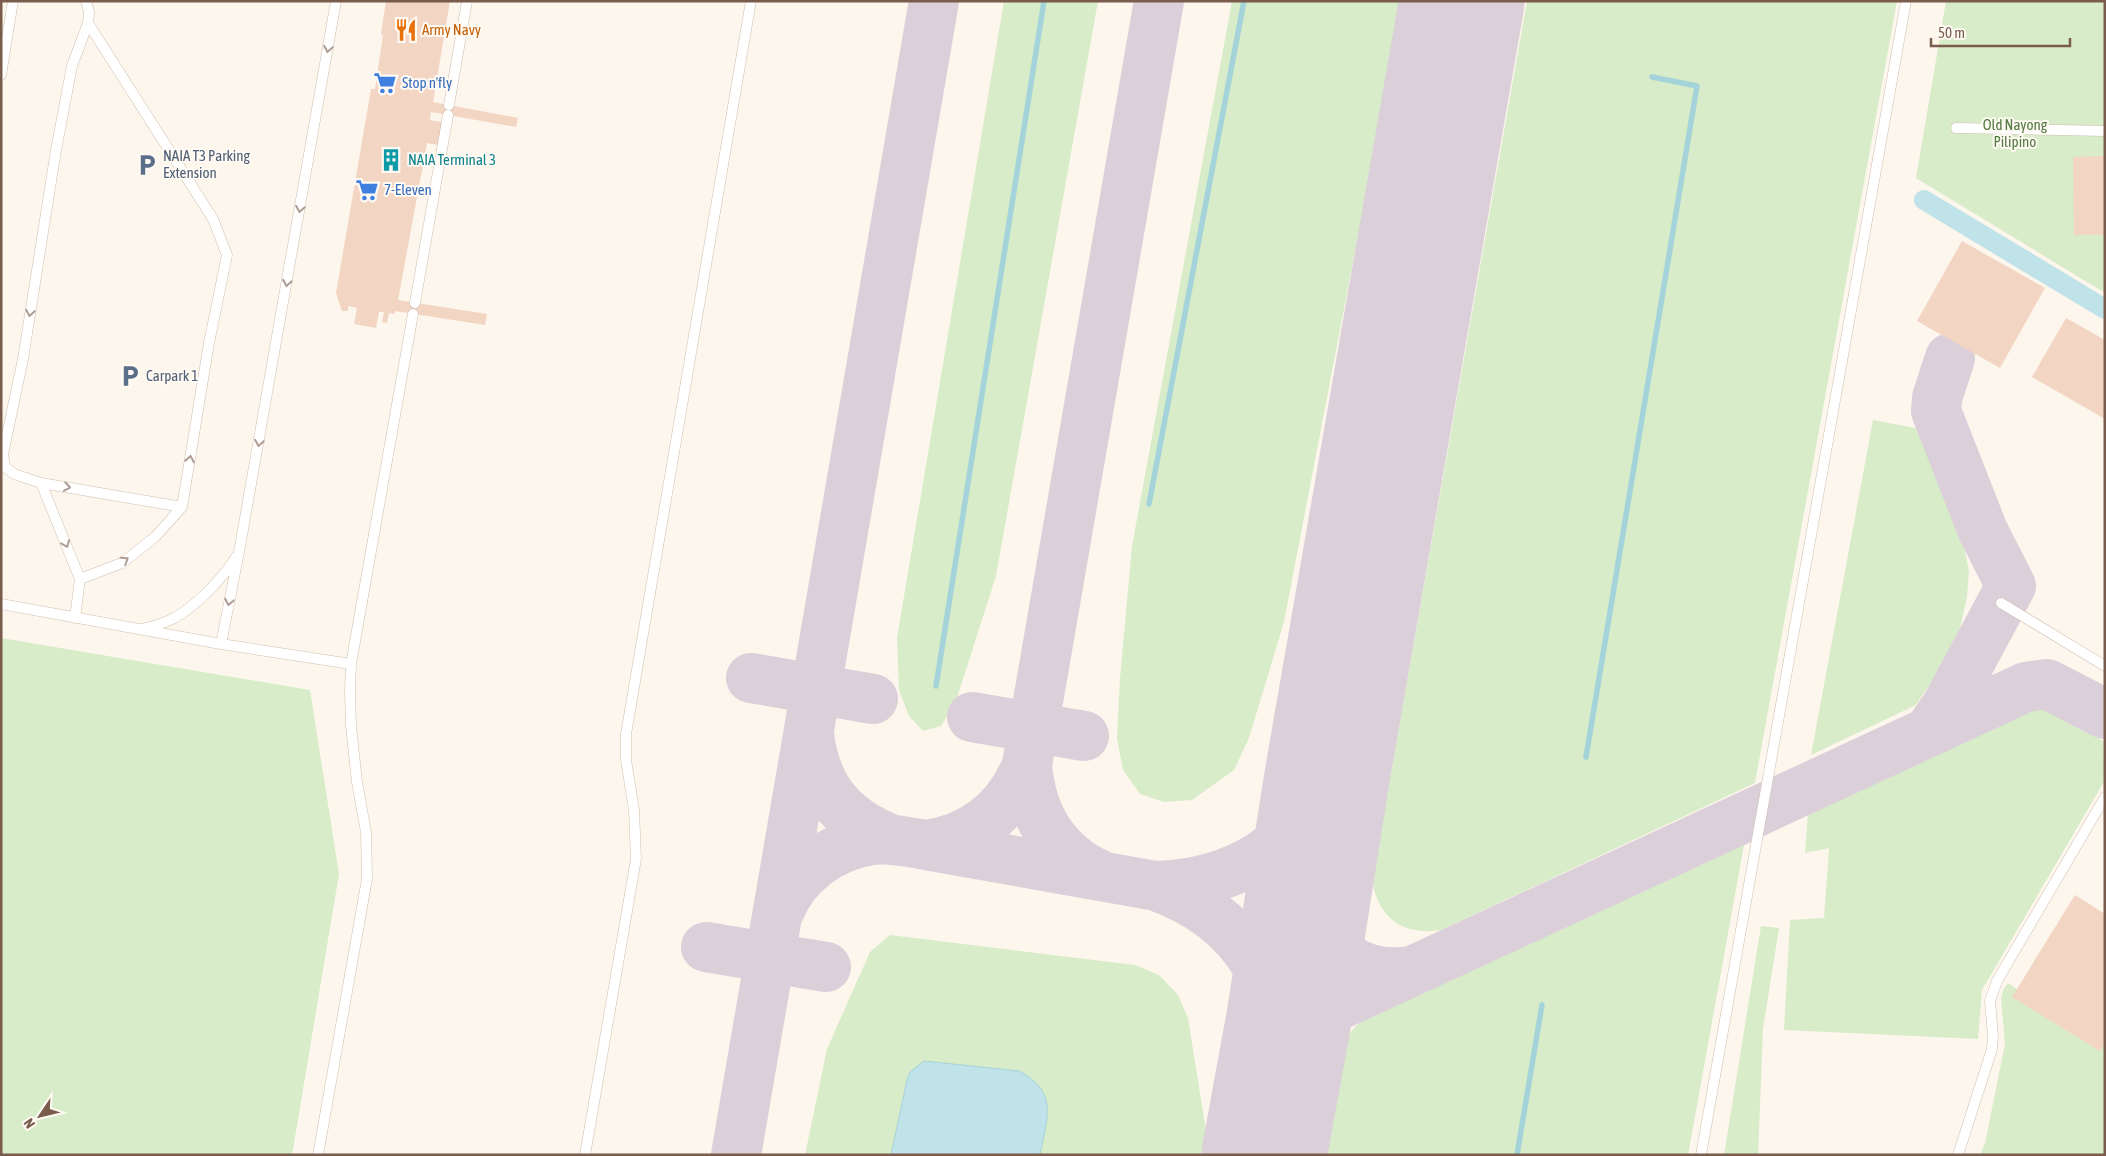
<svg xmlns="http://www.w3.org/2000/svg" width="2106" height="1156" font-family="'Asap Condensed',sans-serif">
<rect width="100%" height="100%" fill="#fdf6ec"/>
<!-- green -->
<path fill="#d8ecc9" d="M1004 1H1098L996 576 956 701 941 726 923 731 909 716 899 690 897 638Z
M1232 1H1403L1284 622 1249 738 1234 770 1192 800 1164 802 1140 794 1123 770 1117 738 1120 678 1132 546Z
M1527 1H1897L1755 783 1441 930C1403 936 1378 918 1372 880Z
M1946 1H2105V293L1916 178Z
M1873 420 1936 432 1938 456 1954 497 1969 571 1967 597 1959 633 1945 661 1916 705 1811 755Z
M1 638 310 690 339 874 292 1155H1Z
M2043 709 2053 711 2103 741 2105 780 1982 990 1978 1039 1784 1030 1790 920 1824 918 1829 848 1805 853 1808 814 2018 713Z
M1744 845 1688 1155H1324L1344 1039 1358 1024 1380 1012Z
M1761 926 1779 928 1763 1029 1758 1155H1724Z
M890 935 1135 965 1159 975 1178 995 1188 1018 1207 1137 1204 1155H805L827 1049 870 952Z
M2008 983 2017 989 2013 997 2100 1051 2105 1043V1155H1980L1985 1143 2005 1044 2001 998 2004 988Z"/>
<!-- water -->
<path fill="#bfe3e8" stroke="#a5d3da" d="M924 1061 1019 1071C1059 1092 1047 1118 1040 1155H891L907 1080 910 1072Z"/>
<g fill="none" stroke-linecap="round" stroke-linejoin="round">
<!-- stream -->
<path stroke="#a5d3da" stroke-width="5.5" d="M1149 504 1244 1
M936 686 1044 1
M1586 757 1697 86 1652 77
M1517 1155 1542 1005"/>
<!-- canal -->
<path stroke="#bfe3e8" stroke-width="20" d="M1924 200 2105 309"/>
<!-- taxiway -->
<path stroke="#dbcfda" stroke-width="50" d="M751 678 873 699
M972 717 1084 736
M1930 730 1947 705 2011 586 1983 531 1936 411 1937 398 1950 358
M809 734C815 789 843 821 893 840
M1027 765C1031 813 1053 853 1098 874
M926 845C975 838 1009 810 1027 765L1159 1
M1156 886C1235 883 1292 850 1327 777
M1310 895C1318 949 1359 979 1412 971
M779 912C794 873 831 846 872 840 890 838 908 842 926 845L1156 886C1248 919 1293 996 1274 1092
M706 947 826 967
M1282 1057C1289 1039 1297 1028 1313 1017L2026 687 2047 684 2105 714
M736 1155 934 1"/>
<!-- runway -->
<path stroke="#dbcfda" stroke-width="125" d="M1264 1155 1288 1024 1327 777 1462 1"/>
</g>
<!-- building -->
<path fill="#f3d5c3" d="M386 1H450L433 102 518 118 516 127 431 112 430 120 442 122 438 145 427 143 398 300 487 314 485 325 395 311V314L389 313 387 323 382 322 384 312H379L376 328 354 324 357 308 348 306V311H342L336 293 371 89H375L383 35 381 34Z
M2105 156V235H2074L2073 157Z
M1962 241 2045 288 2000 368 1917 321Z
M2066 318 2105 340V419L2032 377Z
M2075 895 2105 914V1043L2100 1051 2012 997Z"/>
<g fill="none" stroke-linecap="round" stroke-linejoin="round">
<defs>
<path id="service" d="M86 1 89 12 88 23 72 66 56 150 23 359 3 454 5 467 14 474 41 483 182 507
M1 75 13 1
M449 105 467 1
M1956 128 2105 131
M415 303 448 115
M41 483 80 579 75 618
M80 579 122 563 155 537 182 507 209 343 227 255 213 219 88 23
M2001 603 2105 666
M1 604 221 644 351 664
M143 629C154 626 166 623 176 617 196 606 224 577 236 557
M221 644 239 552 336 1
M318 1155 367 879 366 832 357 782 351 726 350 691 351 664 413 314
M585 1155 636 859 634 810 626 760V734L751 1
M1701 1155 1906 1
M1958 1155 1992 1049 1993 1037 1990 1001 1997 981 2105 797"/>
</defs>
<!-- service casing -->
<use href="#service" stroke="#d1beb0" stroke-width="11"/>
<!-- service -->
<use href="#service" stroke="#fff" stroke-width="10"/>
</g>
<!-- one-way arrows -->
<defs><path id="oneway-chevron" d="M-2-3.5L2.5 0L-2 3.5" fill="none" stroke-width="1.6" stroke-linecap="round" stroke-linejoin="round" transform="scale(1.25)"/></defs>
<g stroke="#af9d94">
<use href="#oneway-chevron" transform="translate(328 49) rotate(100)"/>
<use href="#oneway-chevron" transform="translate(300 209) rotate(100)"/>
<use href="#oneway-chevron" transform="translate(287 283) rotate(100)"/>
<use href="#oneway-chevron" transform="translate(30 313) rotate(99)"/>
<use href="#oneway-chevron" transform="translate(259 443) rotate(100)"/>
<use href="#oneway-chevron" transform="translate(190 459) rotate(-81)"/>
<use href="#oneway-chevron" transform="translate(67 487) rotate(10)"/>
<use href="#oneway-chevron" transform="translate(66 544) rotate(68)"/>
<use href="#oneway-chevron" transform="translate(125 560) rotate(-33)"/>
<use href="#oneway-chevron" transform="translate(229 602) rotate(101)"/>
</g>
<!-- icons -->
<defs>
<symbol id="restaurant-bare" viewBox="-9 -9 18 18"><path d="M-5-6h1v4h1v-4h1v4h1v-4h1v5L-1.5 .5V6h-2V.5L-5-1ZM5-6V6H3V1.5H1.5Q1.5-4 5-6Z" fill="#e8710a" stroke="#fffaf3" stroke-width="2.5" paint-order="stroke"/></symbol>
<symbol id="supermarket-bare" viewBox="-9 -9 18 18"><path d="M-6-5.5h2.5l.6 2H6L4.5 2H-2.5L-4.4-4H-6ZM-1.5 3.2a1.3 1.3 0 1 0 .1 0ZM3 3.2a1.3 1.3 0 1 0 .1 0Z" fill="#3f7fe0" stroke="#fffaf3" stroke-width="2.5" paint-order="stroke"/></symbol>
<symbol id="building-bare" viewBox="-9 -9 18 18"><path d="M-4-6H4V6H1V3H-1V6H-4ZM-2.5-4.3h1.7v1.8h-1.7ZM.8-4.3h1.7v1.8H.8ZM-2.5-1h1.7V.8h-1.7ZM.8-1h1.7V.8H.8Z" fill="#0f9aa8" stroke="#fffaf3" stroke-width="2.5" paint-order="stroke"/></symbol>
<symbol id="parking-bare" viewBox="-9 -9 18 18"><path d="M-3.5-5.5H1a3.5 3.5 0 0 1 0 7H-1V5.5H-3.5ZM-1-3.4V-.6H.8a1.4 1.4 0 0 0 0-2.8Z" fill="#5c6f8a" stroke="#fffaf3" stroke-width="2.5" paint-order="stroke"/></symbol>
</defs>
<g fill-rule="evenodd">
<use href="#restaurant-bare" x="390" y="14" width="32" height="32"/>
<use href="#supermarket-bare" x="369" y="67" width="32" height="32"/>
<use href="#building-bare" x="375" y="144" width="32" height="32"/>
<use href="#parking-bare" x="131" y="149" width="32" height="32"/>
<use href="#supermarket-bare" x="351" y="174" width="32" height="32"/>
<use href="#parking-bare" x="114" y="360" width="32" height="32"/>
</g>
<g text-anchor="middle" stroke-width="4" stroke-linejoin="round" paint-order="stroke">
<!-- food labels -->
<g font-size="15" fill="#c56008" stroke="#fffaf3" text-anchor="start">
<text x="422" y="35">Army Navy</text>
</g>
<!-- shop labels -->
<g font-size="15" fill="#366cbe" stroke="#fffaf3" text-anchor="start">
<text x="402" y="88">Stop n'fly</text>
<text x="384" y="195">7-Eleven</text>
</g>
<!-- park labels -->
<g font-size="15" fill="#537a41" stroke="#fffaf3">
<text x="2015" y="130">Old Nayong<tspan x="2015" dy="17">Pilipino</tspan></text>
</g>
<!-- service labels -->
<g font-size="15" fill="#4e5e75" stroke="#fffaf3" text-anchor="start">
<text x="163" y="161">NAIA T3 Parking<tspan x="163" dy="17">Extension</tspan></text>
<text x="146" y="381">Carpark 1</text>
</g>
<!-- culture labels -->
<g font-size="15" fill="#0d838f" stroke="#fffaf3" text-anchor="start">
<text x="408" y="165">NAIA Terminal 3</text>
</g>
</g>
<!-- border -->
<rect width="2106" height="1156" fill="none" stroke="#7a5c4d" stroke-width="5"/>
<!-- north arrow -->
<g transform="translate(40 1116) rotate(235)" stroke="#fffaf3" stroke-width="4" paint-order="stroke">
<path d="M0-4L9 19L0 12L-9 19Z" fill="#7a5c4d"/>
<text y="-8" font-size="14" font-weight="bold" text-anchor="middle" fill="#7a5c4d">N</text>
</g>
<!-- scale -->
<path d="M1931 38v8h139v-8" fill="none" stroke="#7a5c4d" stroke-width="2.5"/>
<text x="1938" y="38" font-size="15" fill="#7a5c4d" stroke="#fffaf3" stroke-width="4" paint-order="stroke">50 m</text>
</svg>
